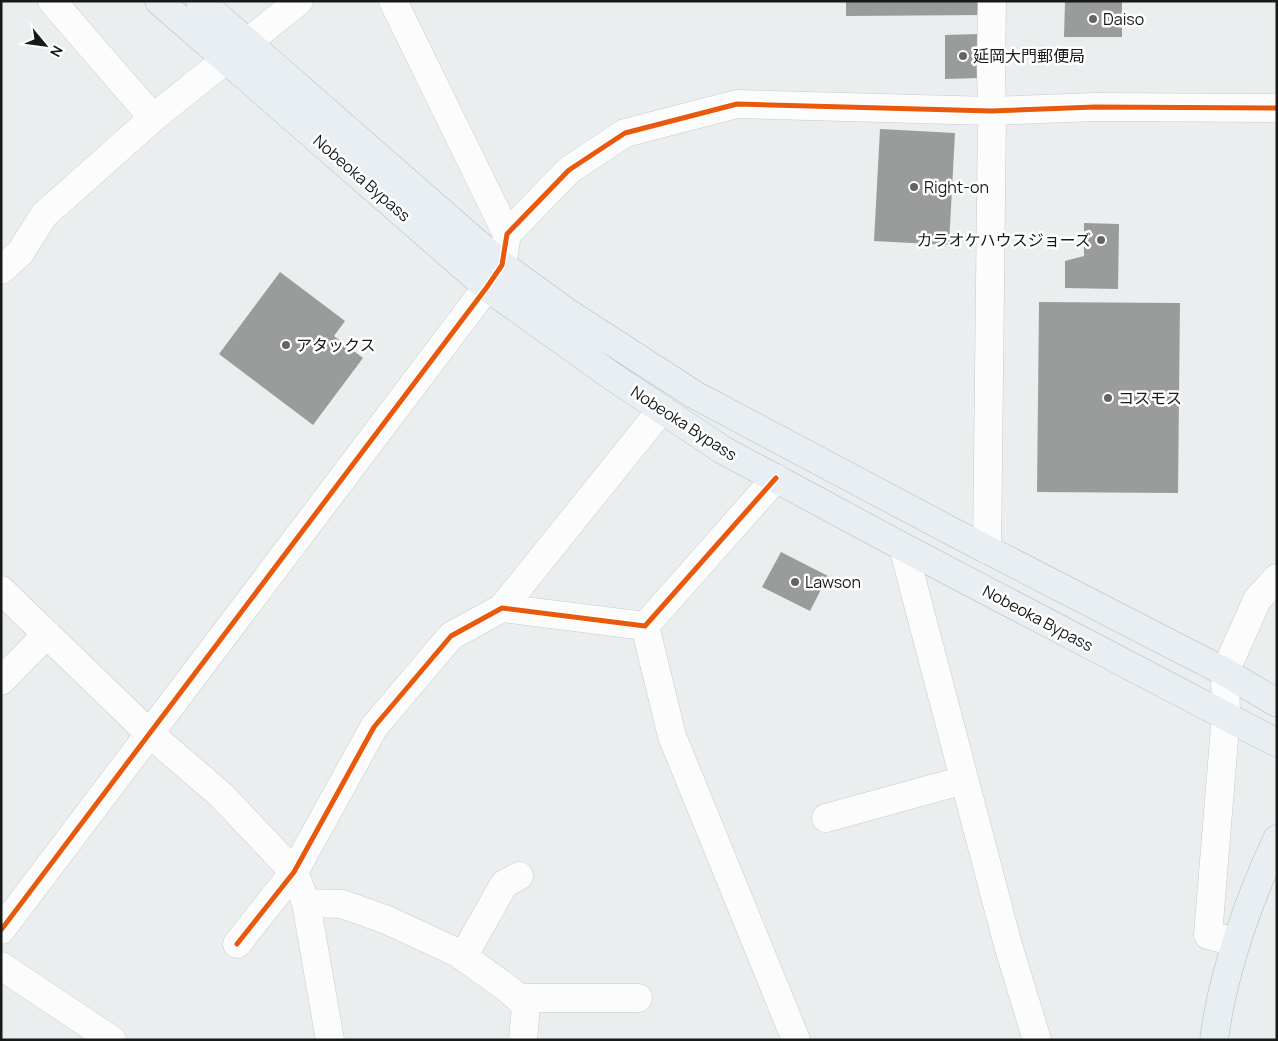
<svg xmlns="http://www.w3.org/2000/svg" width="1278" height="1041" font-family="Manrope,'Noto Sans JP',sans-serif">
<rect width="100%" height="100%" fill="#eaeeef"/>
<!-- building -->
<path fill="#9a9c9c" d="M846 1H984V15L846 16Z
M1065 1H1122V37H1064Z
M980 34V78L945 79V35Z
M880 129 955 133 949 245 874 241Z
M1084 223 1119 224 1118 289 1065 288V261L1084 256Z
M280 272 345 321 334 336 363 358 313 425 219 354Z
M1039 302 1180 303 1178 493 1037 492Z
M781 552 828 576 810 611 762 587Z"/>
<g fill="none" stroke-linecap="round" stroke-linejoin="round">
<defs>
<path id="minor" d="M52 1 153 118
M393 1 507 234
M1 270 20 253 44 215 153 118 299 1
M903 547 1008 945 1037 1040
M987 550 992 111 991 68 992 1
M1 590 150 734 221 795 294 872 306 903 330 1040
M502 608 662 409
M645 626 672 736 796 1040
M1 681 47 634
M826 818 964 780
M306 903 342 904 387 920 458 953 507 988 526 1005 523 1040
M1 930 487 287 502 265 507 234 569 170 625 133 737 104 992 111 1095 107 1277 108
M1235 942 1208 935 1226 715 1225 672 1257 600 1277 578
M237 944 294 872 374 727 451 636 502 608 645 626 776 478
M463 957 504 884 519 876
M1 966 112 1040
M518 998H638"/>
<path id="highway" d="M159 1 487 287 616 379 721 449 903 547 1277 743
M200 1 502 265 568 313 695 395 953 532 1225 672 1277 703
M1214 1040C1223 970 1248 902 1277 839"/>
</defs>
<!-- minor casing -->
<use href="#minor" stroke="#c8cbcc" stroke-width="29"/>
<!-- highway casing -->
<use href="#highway" stroke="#b5bcc0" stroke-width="29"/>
<!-- minor -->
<use href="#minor" stroke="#fcfcfd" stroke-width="28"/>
<!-- highway -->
<use href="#highway" stroke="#e8eef2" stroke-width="28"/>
<defs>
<path id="cycleway" d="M1 930 487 287 502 265 507 234 569 170 625 133 737 104 992 111 1095 107 1277 108
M237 944 294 872 374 727 451 636 502 608 645 626 776 478"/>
</defs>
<!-- cycleway casing -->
<use href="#cycleway" stroke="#fff" stroke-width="8"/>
<!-- cycleway -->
<use href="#cycleway" stroke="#e8590c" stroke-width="5"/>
</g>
<!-- markers -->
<g fill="#626465" stroke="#fff" stroke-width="2">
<circle cx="1093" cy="19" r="5"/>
<circle cx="963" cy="56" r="5"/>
<circle cx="914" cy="187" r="5"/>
<circle cx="1101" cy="240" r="5"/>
<circle cx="286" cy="345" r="5"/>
<circle cx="1108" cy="398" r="5"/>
<circle cx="795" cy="582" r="5"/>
</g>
<g text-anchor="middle" stroke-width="5" stroke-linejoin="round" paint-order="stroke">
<!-- poi labels -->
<g font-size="16" fill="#181a1a" stroke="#fff" text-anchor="start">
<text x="1103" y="25">Daiso</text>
<text x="973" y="62">延岡大門郵便局</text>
<text x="924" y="193">Right-on</text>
<text x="1091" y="246" text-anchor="end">カラオケハウスジョーズ</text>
<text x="296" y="351">アタックス</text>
<text x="1118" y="404">コスモス</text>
<text x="805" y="588">Lawson</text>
</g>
<!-- street labels -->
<g font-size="16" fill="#181a1a" stroke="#fff">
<text transform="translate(362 178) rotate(41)" y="6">Nobeoka Bypass</text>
<text transform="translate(684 423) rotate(33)" y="6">Nobeoka Bypass</text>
<text transform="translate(1038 618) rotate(28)" y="6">Nobeoka Bypass</text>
</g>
</g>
<!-- border -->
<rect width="1278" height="1041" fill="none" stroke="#181a1a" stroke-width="5"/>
<!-- north arrow -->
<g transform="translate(45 45) rotate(119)" stroke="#ffffff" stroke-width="4" paint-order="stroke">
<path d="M0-4L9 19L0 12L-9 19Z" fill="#181a1a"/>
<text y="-8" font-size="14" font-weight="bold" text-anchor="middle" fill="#181a1a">N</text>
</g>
</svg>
